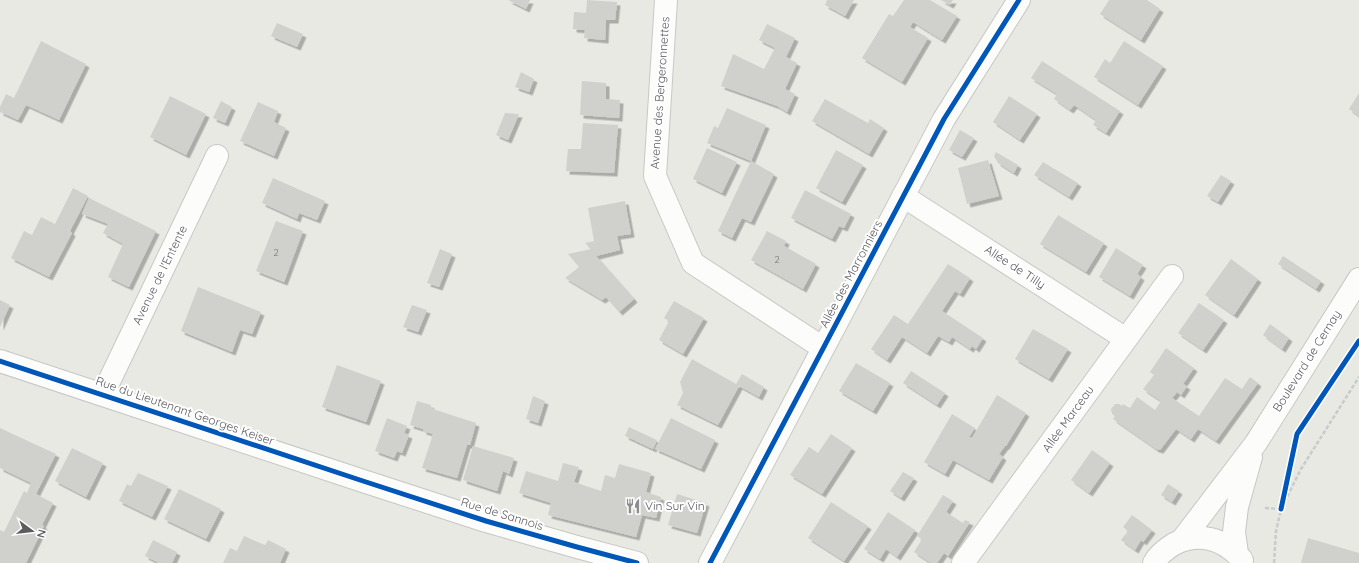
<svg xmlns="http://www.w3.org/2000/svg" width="1359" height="563" font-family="Quicksand,sans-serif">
<defs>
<filter id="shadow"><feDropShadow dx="3.5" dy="3.5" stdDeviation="0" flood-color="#0004"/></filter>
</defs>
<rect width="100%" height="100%" fill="#e9e9e4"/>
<!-- building -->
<path fill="#d0d0cd" filter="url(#shadow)" d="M508 0H530L526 9Z
M587 0 617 2 615 20H606L605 40 584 38 585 30 573 29 574 12 586 13Z
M827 0H854L845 16 825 5Z
M904 0H930L957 16 942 40 913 22 910 27 928 38 902 82 862 58 889 14 893 16Z
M941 0H953L950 5Z
M1109 0H1147L1160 9 1141 40 1100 14Z
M277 23 303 34 297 47 271 36Z
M767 24 795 38 786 57 797 63 785 89 795 94 787 112 777 106 721 86 733 54 764 69 775 48 759 40Z
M41 41 86 64 59 120 26 105 18 120 0 112V107L6 94 14 98Z
M1124 41 1163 66 1138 105 1094 77 1105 59 1110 63Z
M1042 61 1120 111 1106 133 1093 125 1096 120 1074 105 1070 110 1054 99 1057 94 1031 78Z
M521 72 534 79 529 92 515 87Z
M582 81 606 83V99L620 100 619 118 580 115Z
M1359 93V116L1349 109Z
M170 96 206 114 186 155 150 137Z
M1009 96 1037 114 1020 140 993 122Z
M825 99 868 123 870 119 884 128 869 154 812 121Z
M221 101 232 107 225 123 213 118Z
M258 102 278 111 274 122 286 128 274 156 240 141Z
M727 108 766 125 751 161 707 143 714 126 718 128Z
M505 113 519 114 508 140 496 135Z
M583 123 618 125 614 173 566 171 568 149H581Z
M960 130 974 138 962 157 949 150Z
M707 148 737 162 722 193 693 179Z
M836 150 863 165 842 202 816 188Z
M996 152 1018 165 1014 173 998 163 994 156Z
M988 160 999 196 967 204 958 168Z
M751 161 774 174 751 222 742 218 732 238 718 231Z
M1043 162 1078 183 1069 197 1034 175Z
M1221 175 1231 181 1218 202 1207 196Z
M273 178 325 201 317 220 299 213 297 219 262 203Z
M73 188 88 196 70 231 72 233 49 277 11 258 24 231 32 235 41 217 55 224Z
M805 190 851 214 844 228 839 226 832 239 791 218Z
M89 198 156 231 129 287 108 277 123 244 103 233 108 224 82 214Z
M625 201 631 234 617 236 620 250 596 256 634 299 619 312 606 297 602 300 565 278 579 267 568 254 591 249 585 243 594 241 588 208Z
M1058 215 1104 243 1086 272 1040 244Z
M276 221 303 231 284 282 256 271Z
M767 231 786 241 784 246 816 264 803 289 751 260Z
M1116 248 1143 265 1137 274 1141 277 1130 296 1099 277Z
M440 249 452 254 439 287 427 283Z
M1283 256 1321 281 1316 289 1278 264Z
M1231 259 1258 279 1234 315 1205 295Z
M948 264 970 278 960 294 955 291 942 311 983 338 976 349 972 346 970 349 952 337 949 342 938 336 927 353 902 337 887 360 871 349 894 315 908 324Z
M198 287 261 312 252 334 240 330 232 352 181 331Z
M0 300 10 305 0 327Z
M674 301 704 318 683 354 659 340 669 321 664 318Z
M1199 303 1224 320 1203 350 1178 333Z
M412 305 427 310 418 332 403 327Z
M1270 324 1289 338 1282 349 1263 335Z
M1033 329 1068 349 1049 379 1015 359Z
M1166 348 1194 368 1183 384 1187 386 1181 395 1177 392 1172 398 1199 416 1225 378 1242 389 1250 377 1258 383 1216 441 1198 429 1191 439 1176 429 1160 450 1156 449 1113 419 1115 416 1112 414 1111 409 1115 404H1119L1122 406 1123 404 1130 408 1137 397 1155 410 1161 401 1143 389 1154 375 1150 372Z
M692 359 736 384 742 374 764 387 759 397 739 386 718 425 677 405 683 393 680 382Z
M856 363 890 383 873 411 839 391Z
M337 365 381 381 366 422 322 407Z
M911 371 945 393 937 405 903 383Z
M997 395 1026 413 1006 446H1005L999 454 1003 457 989 480 953 460 945 474 924 462 952 414 975 428 969 437 972 438Z
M533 396 545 401 538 423 526 419Z
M417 401 431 405 430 408 476 423 470 445H467L457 478 422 468 433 434 423 431V429L410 425Z
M387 418 407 426 404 433 409 435 402 453 397 451 394 458 375 451Z
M671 418 715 440 701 469 655 449Z
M629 427 657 440 653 449 625 436Z
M0 428 56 454 36 494 53 503 42 525 44 526 26 563H0V530L4 532 24 491 27 493 31 483 0 468Z
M831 434 852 448 822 494 790 475 809 447 818 453Z
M473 446 514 458 509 474 503 471 497 491 463 480Z
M72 448 103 463 86 497 55 481Z
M1092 450 1110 463 1089 493 1071 480Z
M563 463 579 467 574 482 601 491 605 475 615 478 619 464 651 473 646 492 661 497 656 518 642 515 636 537 548 515 551 503 519 493 526 471 558 481Z
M903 472 914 478 901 498 890 491Z
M138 473 168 486 152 517 119 501 127 484 131 486Z
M1168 484 1179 491 1172 502 1161 495Z
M179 489 221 509 206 539 164 519Z
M677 494 706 503 697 533 668 525Z
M943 495 953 501 946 512 963 523 965 520 970 522 948 556 944 553 937 563H931L914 552 922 539 917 536Z
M831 502 868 526 844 561 808 538Z
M888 512 915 530 897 557 886 549 880 559 864 549Z
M1132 515 1152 530 1143 542 1141 540 1135 550 1121 540 1128 531 1123 527Z
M244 536 265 545 268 540 286 549 280 563H223L230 548 237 551Z
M1308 538 1359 553V563H1301Z
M153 540 177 552 172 563H159L145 556Z"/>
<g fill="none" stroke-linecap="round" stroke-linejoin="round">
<defs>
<path id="street" d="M666 0 655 176 693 263 823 348
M903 196 1126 339
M103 394 217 156
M710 563 944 119 1019 0
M963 563 1172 276"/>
<path id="secondary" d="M0 361 363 481 486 521 577 547 637 563
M1182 540 1256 443 1359 279
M1237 553 1234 532 1237 507 1251 457
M1154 563C1158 555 1166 549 1174 544 1199 531 1225 539 1242 560"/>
</defs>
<!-- street casing -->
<use href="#street" stroke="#c7c7c6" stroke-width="24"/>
<!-- secondary casing -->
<use href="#secondary" stroke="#c6c6c5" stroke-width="24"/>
<!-- path -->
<path stroke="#c7cbc9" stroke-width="2.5" stroke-dasharray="4 2" stroke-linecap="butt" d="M1265 508 1281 509 1301 469 1359 377
M1274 563 1276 531 1281 509"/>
<!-- street -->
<use href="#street" stroke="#fcfcfb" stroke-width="22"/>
<!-- secondary -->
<use href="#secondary" stroke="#fcfcfb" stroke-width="22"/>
<defs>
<path id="cycleway" d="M0 361 363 481 486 521 577 547 637 563
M1281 509 1297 434 1359 341
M710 563 944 119 1019 0"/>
</defs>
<!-- cycleway casing -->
<use href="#cycleway" stroke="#fff" stroke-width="8"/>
<!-- cycleway -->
<use href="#cycleway" stroke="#0057b8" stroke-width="5"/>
</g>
<!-- icons -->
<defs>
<symbol id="restaurant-bare" viewBox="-9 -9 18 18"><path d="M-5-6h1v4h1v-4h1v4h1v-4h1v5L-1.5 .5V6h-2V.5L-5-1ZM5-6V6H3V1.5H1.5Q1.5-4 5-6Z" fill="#8c8d8f" stroke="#fff" stroke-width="2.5" paint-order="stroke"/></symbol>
</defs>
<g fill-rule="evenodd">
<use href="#restaurant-bare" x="622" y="495" width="22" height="22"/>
</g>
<g text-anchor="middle" stroke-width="4" stroke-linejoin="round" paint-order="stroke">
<!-- number labels -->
<g font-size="10" fill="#797a7d">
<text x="276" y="256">2</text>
<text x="777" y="263">2</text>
</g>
<!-- street labels -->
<g font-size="12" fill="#5a5c61" stroke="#fff">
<text transform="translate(660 93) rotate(-86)" y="4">Avenue des Bergeronnettes</text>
<text transform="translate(1015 267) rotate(33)" y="4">Allée de Tilly</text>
<text transform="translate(851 274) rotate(-62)" y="4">Allée des Marronniers</text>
<text transform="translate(160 275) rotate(-64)" y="4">Avenue de l'Entente</text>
<text transform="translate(1307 361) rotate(-58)" y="4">Boulevard de Cernay</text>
<text transform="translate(185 411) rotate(19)" y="4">Rue du Lieutenant Georges Keiser</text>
<text transform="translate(1068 419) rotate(-54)" y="4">Allée Marceau</text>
<text transform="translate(502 514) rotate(17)" y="4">Rue de Sannois</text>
</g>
<!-- poi labels -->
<g font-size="12" fill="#5a5c61" stroke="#fff" text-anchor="start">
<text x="645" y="510">Vin Sur Vin</text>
</g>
</g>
<!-- north arrow -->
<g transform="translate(32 531) rotate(105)" stroke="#ffffff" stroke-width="3" paint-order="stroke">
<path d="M0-3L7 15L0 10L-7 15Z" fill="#5a5c61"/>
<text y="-6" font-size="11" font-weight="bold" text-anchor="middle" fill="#5a5c61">N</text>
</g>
</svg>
